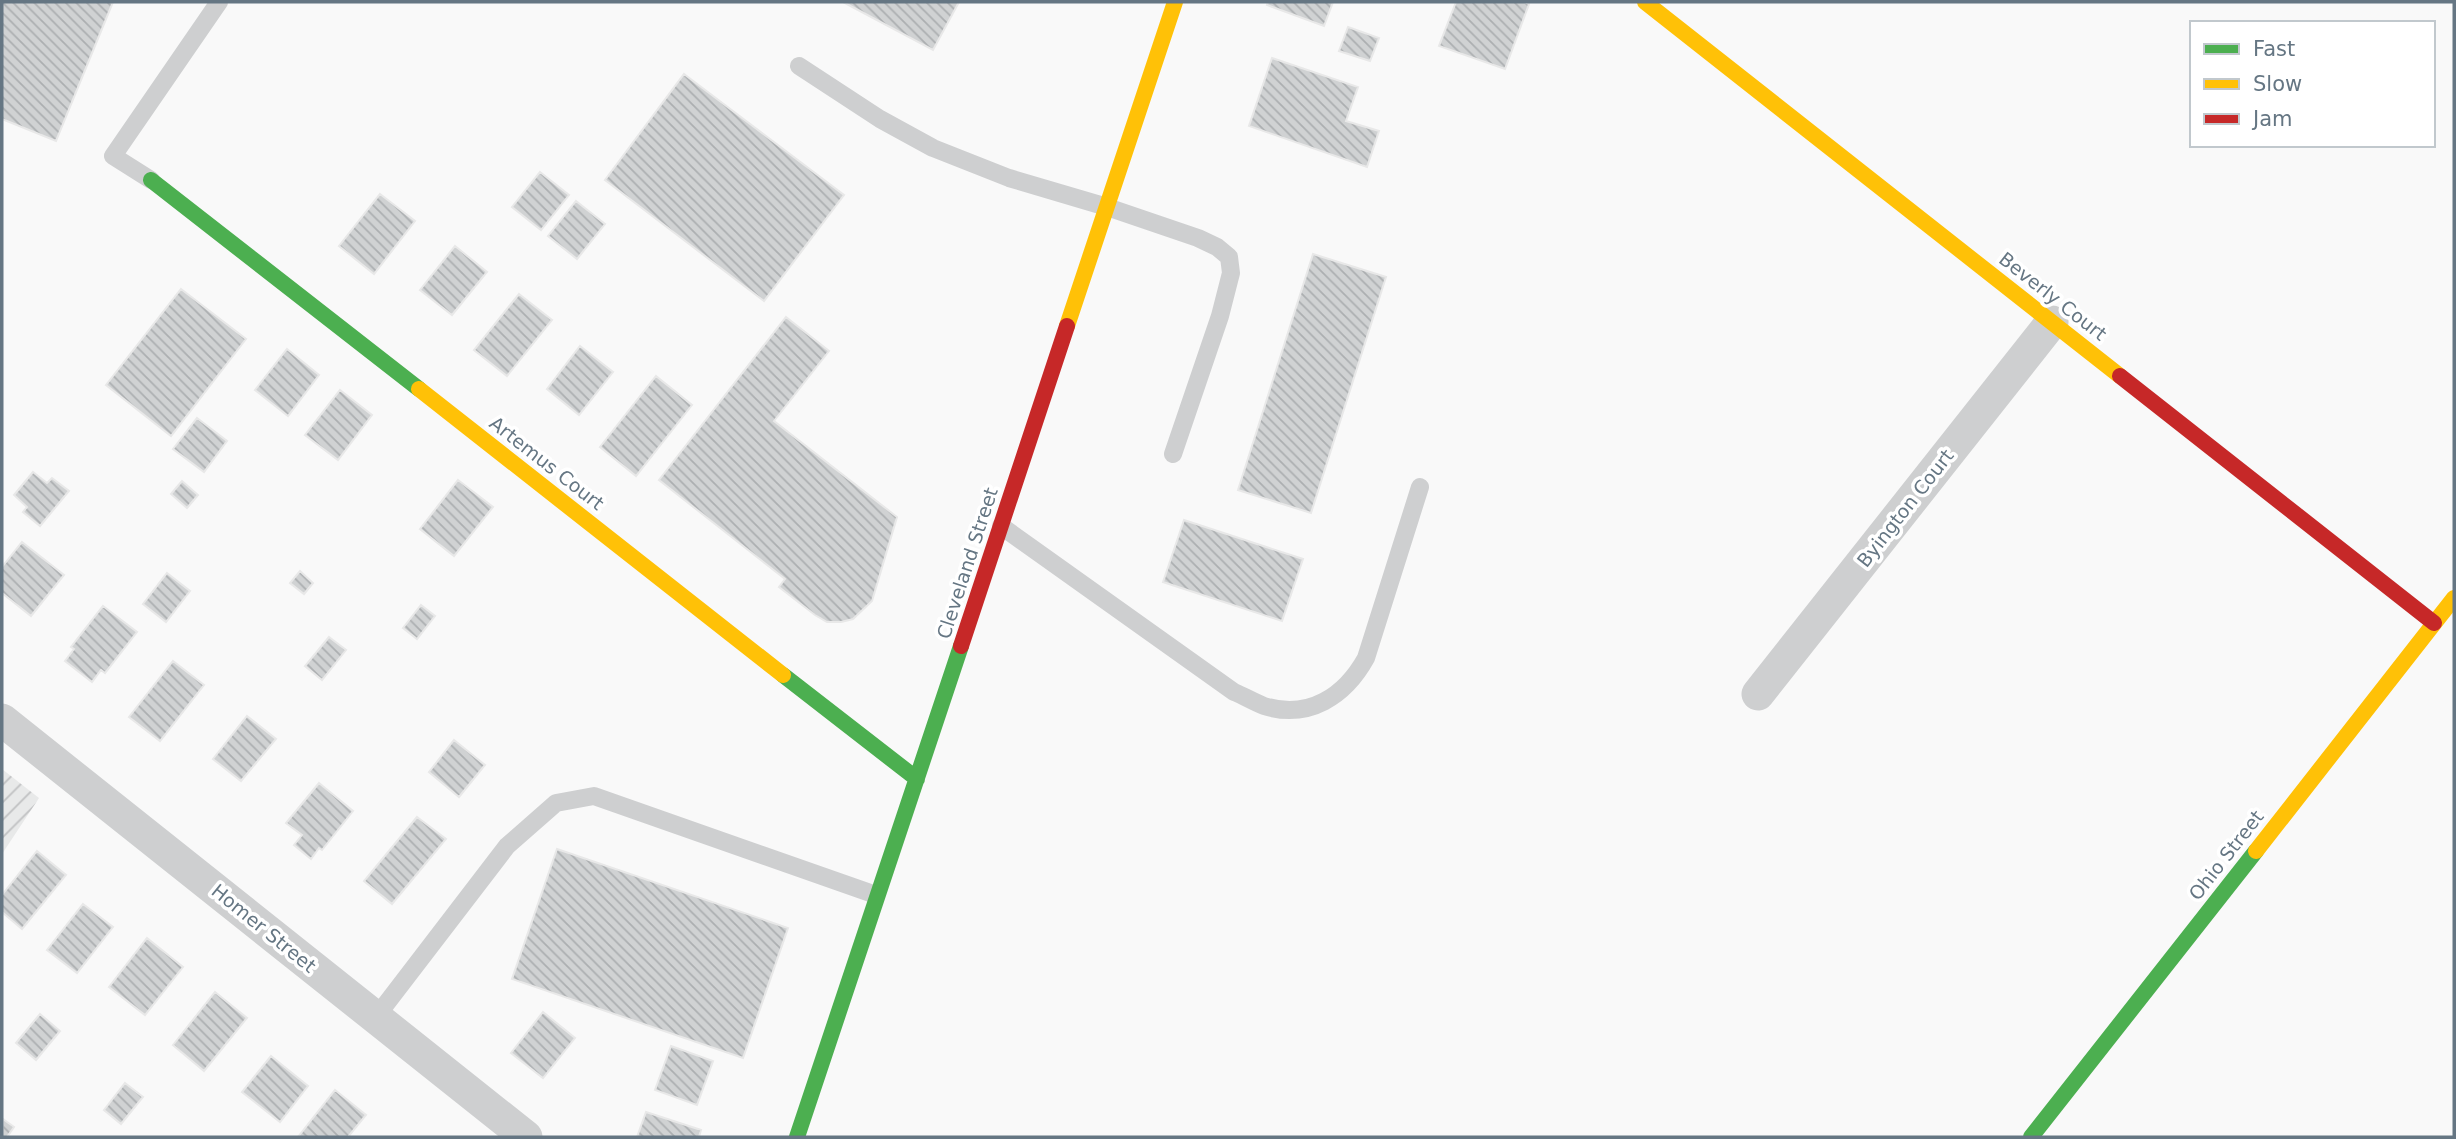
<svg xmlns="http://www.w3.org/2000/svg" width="2456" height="1139" font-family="'DejaVu Sans',sans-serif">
<defs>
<pattern id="industrial-furrows" width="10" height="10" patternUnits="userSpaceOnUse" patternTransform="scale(1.75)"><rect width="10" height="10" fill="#e8e9e9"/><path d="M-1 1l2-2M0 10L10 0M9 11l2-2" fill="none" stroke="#c0c1c2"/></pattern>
<pattern id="building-back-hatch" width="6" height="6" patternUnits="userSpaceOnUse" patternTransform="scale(1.75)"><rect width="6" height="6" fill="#d0d2d3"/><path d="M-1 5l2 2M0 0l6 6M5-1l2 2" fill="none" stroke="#acafb1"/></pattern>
</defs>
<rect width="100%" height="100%" fill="#f9f9f9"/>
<!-- industrial -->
<path fill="url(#industrial-furrows)" d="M2 769 39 798 2 854Z"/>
<!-- building -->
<path fill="url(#building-back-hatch)" stroke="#e8e8e8" stroke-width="2" d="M2 2H113L56 141 2 119Z
M843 2H959L933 50Z
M1268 2H1333L1324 26 1267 5Z
M1456 2H1524L1529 4 1505 69 1439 46Z
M1348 27 1379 38 1370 61 1339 51Z
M1272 58 1358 87 1346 121 1379 131 1367 167 1249 126Z
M684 74 844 195 764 301 605 180Z
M540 172 569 195 541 230 512 207Z
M380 194 415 221 374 274 339 246Z
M576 201 605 224 577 259 548 236Z
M455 246 487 272 452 315 420 290Z
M1313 254 1386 277 1311 513 1238 490Z
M181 289 246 339 171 436 106 385Z
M519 294 552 320 507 376 474 350Z
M786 317 829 351 774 421 897 517 872 601 853 619 841 622H827L815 615 779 587 785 579 659 480Z
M580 346 613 372 579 415 547 389Z
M287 349 319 375 288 416 255 390Z
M656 376 692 405 636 476 600 447Z
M340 390 372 415 338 460 305 435Z
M197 418 227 441 204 472 173 449Z
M33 472 47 483 52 478 69 491 40 526 23 512 27 507 14 495Z
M458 480 493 507 454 556 420 529Z
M182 481 198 495 187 508 171 494Z
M1184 520 1303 559 1282 621 1163 582Z
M22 542 64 575 31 616 2 593V567Z
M300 571 313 583 304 594 290 583Z
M167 573 190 591 166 622 143 604Z
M421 605 435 616 417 639 403 628Z
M103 606 137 632 105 673 101 670 92 682 65 661 74 649 71 647Z
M329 637 346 650 322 680 305 666Z
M173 661 204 685 160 741 129 717Z
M247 716 276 739 241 781 213 759Z
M454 740 485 765 459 797 429 772Z
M319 783 353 811 322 850 319 848 311 859 294 845 302 835 286 823Z
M417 817 446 839 392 904 364 881Z
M557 849 788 928 743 1058 512 979Z
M37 851 66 875 22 929 2 912V895Z
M83 904 113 927 77 973 47 950Z
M147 938 183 967 145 1015 109 987Z
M215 992 247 1018 204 1071 173 1045Z
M543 1012 575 1038 543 1078 511 1053Z
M40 1014 60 1031 36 1060 16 1043Z
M671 1046 713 1061 697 1105 655 1090Z
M271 1056 308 1086 280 1122 242 1092Z
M125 1083 143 1097 121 1124 104 1110Z
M335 1090 366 1115 348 1137H298Z
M646 1112 701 1130 699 1137H637Z
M3 1119 14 1127 7 1137H2Z"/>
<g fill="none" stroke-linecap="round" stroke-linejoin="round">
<!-- lane -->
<path stroke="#cecfd0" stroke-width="18" d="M799 66 880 119 933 148 1009 178 1107 207 1198 238 1217 247 1229 257 1231 273 1220 316 1173 454
M151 180 113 156 219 2
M1001 526 1234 692C1244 696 1254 702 1264 706 1309 720 1345 696 1366 658L1420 487
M376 1017 507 846 556 803 594 796 876 895"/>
<!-- street -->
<path stroke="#cecfd0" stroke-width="33" d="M1758 694 2052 322
M2 720 526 1137"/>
<!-- fast -->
<path stroke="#4caf50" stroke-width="16" d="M151 180 419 389
M783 675 917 779
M797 1137 961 646
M2031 1137 2256 851"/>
<!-- slow -->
<path stroke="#ffc107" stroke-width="16" d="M1645 2 2120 376
M1067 326 1175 2
M419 389 783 675
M2256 851 2454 598"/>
<!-- jam -->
<path stroke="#c62828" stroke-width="16" d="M2120 376 2434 623
M961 646 1067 326"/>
</g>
<g text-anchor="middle" stroke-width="7" stroke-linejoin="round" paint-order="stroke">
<!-- street labels -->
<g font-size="19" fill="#657683" stroke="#fff">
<text transform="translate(2053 296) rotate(38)" y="7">Beverly Court</text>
<text transform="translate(547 463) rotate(38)" y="7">Artemus Court</text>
<text transform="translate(1905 508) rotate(-52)" y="7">Byington Court</text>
<text transform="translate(967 563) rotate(-72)" y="7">Cleveland Street</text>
<text transform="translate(2226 855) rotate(-52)" y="7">Ohio Street</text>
<text transform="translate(264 928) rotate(39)" y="7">Homer Street</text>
</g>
</g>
<!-- border -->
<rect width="2456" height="1139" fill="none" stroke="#657683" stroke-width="7"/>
<!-- legend -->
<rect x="2190" y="21" width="245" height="126" fill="#ffffff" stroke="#c1c8cd" stroke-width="2"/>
<rect x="2204" y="44" width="35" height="10" fill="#4caf50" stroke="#c1c8cd" stroke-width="2"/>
<text x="2253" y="56" font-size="21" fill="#657683">Fast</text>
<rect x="2204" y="79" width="35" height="10" fill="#ffc107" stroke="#c1c8cd" stroke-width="2"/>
<text x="2253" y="91" font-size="21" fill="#657683">Slow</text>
<rect x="2204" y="114" width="35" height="10" fill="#c62828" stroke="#c1c8cd" stroke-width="2"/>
<text x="2253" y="126" font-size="21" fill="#657683">Jam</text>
</svg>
